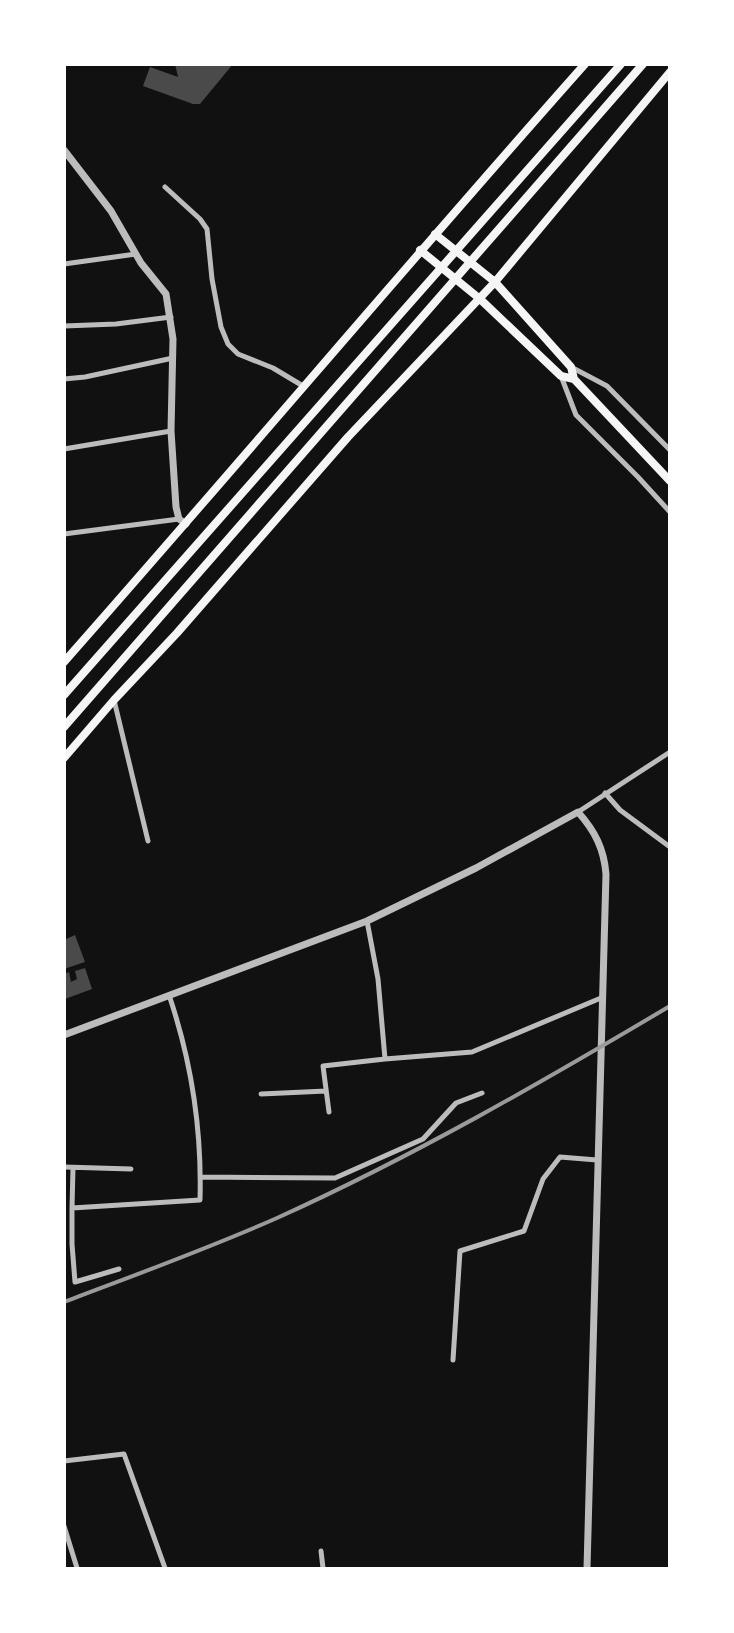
<svg xmlns="http://www.w3.org/2000/svg" width="734" height="1633" font-family="Inter,sans-serif">
<rect width="100%" height="100%" fill="#111"/>
<!-- building -->
<path fill="#4a4a4a" d="M175 64H233L200 104H193L143 86 150 67 178 77Z
M75 935 85 962 64 969V940Z
M85 968 92 989 65 999 64 974 69 972 71 982 77 979 75 971Z"/>
<g fill="none" stroke-linecap="round" stroke-linejoin="round">
<!-- minor -->
<path stroke="#bcbcbc" stroke-width="5" d="M165 187 200 219 207 229 212 279 221 327 228 344 238 354 273 368 303 386
M64 264 136 254
M64 326 116 324 171 317
M571 367 607 386 670 450
M561 376 576 415 638 477 670 512
M64 379 85 377 173 358
M64 449 171 431
M64 534 179 519
M114 700 148 841
M605 793 620 810 670 847
M578 812 670 752
M385 1059 472 1052 601 998
M261 1094 326 1091
M329 1112 323 1066 385 1059 378 979 367 921
M64 1167 131 1169
M201 1177 335 1178 423 1139 456 1103 482 1093
M72 1208 73 1168
M119 1269 75 1282 72 1244V1208L200 1200C202 1129 192 1063 169 995
M453 1360 460 1251 524 1231 543 1179 560 1157 597 1160
M64 1461 124 1454 165 1568
M64 1526 77 1568
M321 1551 323 1568"/>
<!-- tertiary -->
<path stroke="#bcbcbc" stroke-width="7" d="M64 150 111 211 141 263 166 294 173 339 171 431 176 507 179 519 186 524
M64 1035 367 921 476 868 578 812C595 831 604 849 606 874L587 1568"/>
<!-- trunk -->
<path stroke="#f5f5f5" stroke-width="8" d="M435 234 495 282 571 367 574 379
M420 250 480 299 561 376 574 379 670 481
M64 662C239 464 409 262 585 64
M64 695 621 64
M64 727 643 64
M64 758 114 700 177 633 348 437 495 282 670 72"/>
<!-- rail -->
<path stroke="#9a9a9a" stroke-width="4" d="M64 1302C135 1275 207 1249 277 1218 412 1157 542 1082 670 1006"/>
</g>
<!-- border -->
<rect width="734" height="1633" fill="none" stroke="#ffffff" stroke-width="132"/>
</svg>
